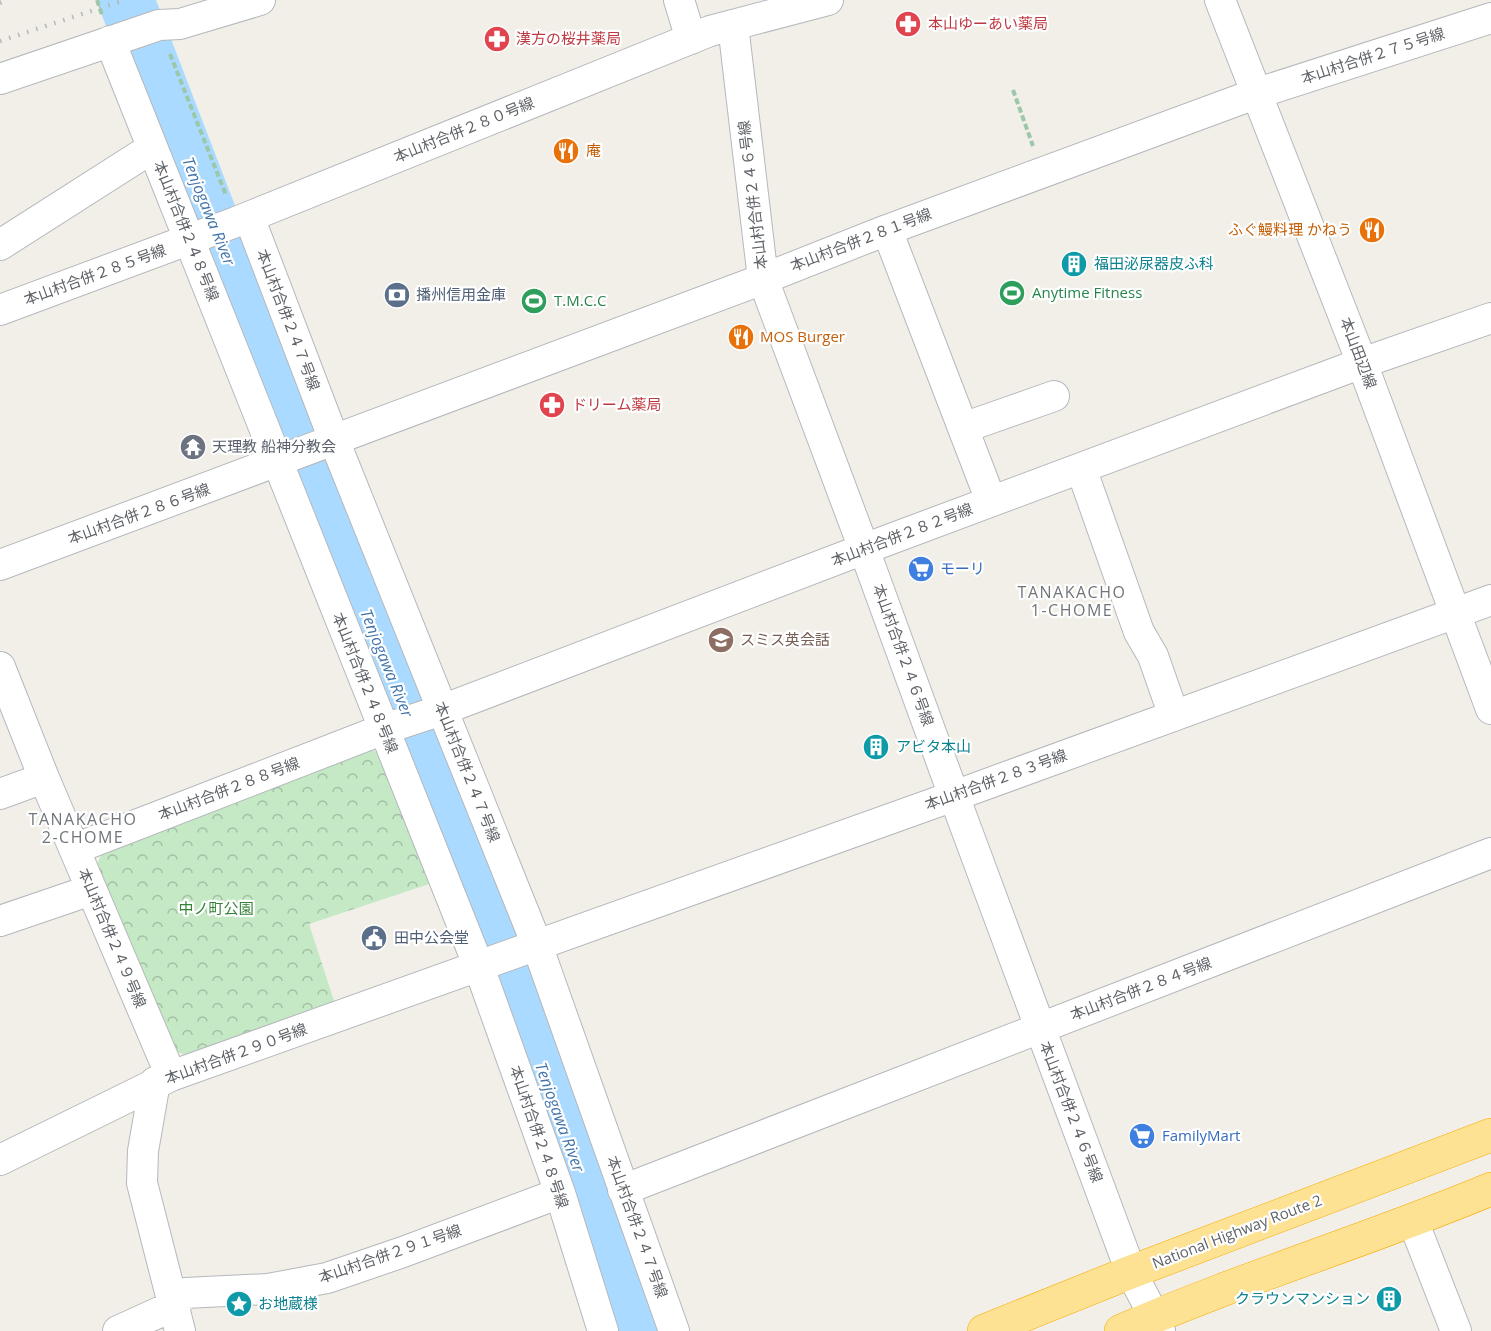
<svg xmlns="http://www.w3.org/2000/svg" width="1491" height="1331" font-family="'Open Sans','Noto Sans JP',sans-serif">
<defs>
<pattern id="park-crowns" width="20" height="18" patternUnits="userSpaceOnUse" patternTransform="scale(1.5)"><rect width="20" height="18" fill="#c5e8c5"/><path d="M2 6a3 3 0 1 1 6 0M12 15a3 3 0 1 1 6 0" fill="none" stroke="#a3c0a4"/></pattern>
</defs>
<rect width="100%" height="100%" fill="#f1efe8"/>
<!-- park -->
<path fill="url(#park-crowns)" d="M371 750 387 755 435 882 309 924 335 1004 190 1057 173 1050 96 867 103 850Z"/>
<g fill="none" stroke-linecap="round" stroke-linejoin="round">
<!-- river -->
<path stroke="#aadaff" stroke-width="56" d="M126 0 204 203 491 925 636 1331"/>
<defs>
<path id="minor" d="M679 0 691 39
M1220 0 1362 363 1491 709
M733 25 763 279 864 549 954 796 1131 1272 1154 1316 1160 1331
M110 41 479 967 560 1193 603 1331
M0 79 159 25 180 24 260 0
M249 217 334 440 537 945 674 1331
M887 230 991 501
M0 245 152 148
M0 310 236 222 710 31 828 0
M963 428 1054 396
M1081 468 1139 632 1153 656 1174 716
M0 565 763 279 887 230 1255 94 1491 18
M0 667 44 778 171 1076
M0 794 44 778
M74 849 384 729 442 710 864 549 1362 363 1491 318
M0 921 91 890
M155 1082 143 1151 142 1183 180 1331
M0 1160 171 1076 954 796 1491 600
M623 1190 1491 853
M1413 1221 1456 1331
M118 1331 173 1306 185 1293 268 1289 327 1278 403 1252 560 1193"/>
<path id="highway" d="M984 1331 1131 1272 1491 1135
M1121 1331C1242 1278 1369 1240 1491 1189"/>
</defs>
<!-- minor casing -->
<use href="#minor" stroke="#b5b8bc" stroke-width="32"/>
<!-- highway casing -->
<use href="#highway" stroke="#f9ab00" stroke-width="34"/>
<!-- path -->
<path stroke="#9cc7a9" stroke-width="4" stroke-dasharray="6 3" stroke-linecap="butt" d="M97 0 102 15
M170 54 226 195
M1013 90 1033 146"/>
<!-- minor -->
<use href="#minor" stroke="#fff" stroke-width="30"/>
<!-- highway -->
<use href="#highway" stroke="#fde293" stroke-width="33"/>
<!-- rail -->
<path stroke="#b6b7b8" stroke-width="4.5" stroke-dasharray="1.5 8" stroke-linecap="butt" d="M0 3 7 0
M0 41 125 0"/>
</g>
<!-- icons -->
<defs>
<symbol id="pharmacy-disc" viewBox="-11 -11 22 22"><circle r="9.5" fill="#e0444e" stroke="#fff"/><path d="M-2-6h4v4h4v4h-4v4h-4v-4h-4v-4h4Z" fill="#fff"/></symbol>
<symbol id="restaurant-disc" viewBox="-11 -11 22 22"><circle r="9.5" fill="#e8710a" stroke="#fff"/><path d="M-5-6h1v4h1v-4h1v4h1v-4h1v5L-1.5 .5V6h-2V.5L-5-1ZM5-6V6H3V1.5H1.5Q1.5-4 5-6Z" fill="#fff"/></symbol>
<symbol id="building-disc" viewBox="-11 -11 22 22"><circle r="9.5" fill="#0f9aa8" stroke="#fff"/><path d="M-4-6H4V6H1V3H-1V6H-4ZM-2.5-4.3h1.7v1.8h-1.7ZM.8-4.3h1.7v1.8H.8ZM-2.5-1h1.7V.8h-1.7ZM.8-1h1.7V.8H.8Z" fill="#fff"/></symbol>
<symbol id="stadium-disc" viewBox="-11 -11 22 22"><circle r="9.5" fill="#2e9e5b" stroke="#fff"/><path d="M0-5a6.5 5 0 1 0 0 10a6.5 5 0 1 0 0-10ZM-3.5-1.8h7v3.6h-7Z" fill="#fff"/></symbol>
<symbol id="bank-disc" viewBox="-11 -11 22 22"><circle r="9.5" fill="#5c6f8a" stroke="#fff"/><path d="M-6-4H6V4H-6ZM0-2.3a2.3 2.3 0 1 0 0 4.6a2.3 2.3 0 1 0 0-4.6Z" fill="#fff"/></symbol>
<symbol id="temple-disc" viewBox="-11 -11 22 22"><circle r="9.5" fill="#6b7280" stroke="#fff"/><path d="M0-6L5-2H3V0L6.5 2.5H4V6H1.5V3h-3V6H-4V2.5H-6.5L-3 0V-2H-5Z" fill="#fff"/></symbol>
<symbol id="supermarket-disc" viewBox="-11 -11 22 22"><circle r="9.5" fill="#3f7fe0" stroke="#fff"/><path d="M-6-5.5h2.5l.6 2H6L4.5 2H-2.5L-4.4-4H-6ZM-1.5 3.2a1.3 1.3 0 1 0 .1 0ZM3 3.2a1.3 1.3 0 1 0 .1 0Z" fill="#fff"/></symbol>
<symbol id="school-disc" viewBox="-11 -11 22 22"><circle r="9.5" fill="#8d6e63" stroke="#fff"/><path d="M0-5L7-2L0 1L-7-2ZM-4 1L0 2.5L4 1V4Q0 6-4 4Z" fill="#fff"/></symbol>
<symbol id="civic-disc" viewBox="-11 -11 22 22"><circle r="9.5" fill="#5c6f8a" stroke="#fff"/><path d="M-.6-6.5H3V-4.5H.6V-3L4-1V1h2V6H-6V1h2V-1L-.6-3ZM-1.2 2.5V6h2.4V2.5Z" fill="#fff"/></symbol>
<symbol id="sight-disc" viewBox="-11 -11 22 22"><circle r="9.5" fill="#0f9aa8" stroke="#fff"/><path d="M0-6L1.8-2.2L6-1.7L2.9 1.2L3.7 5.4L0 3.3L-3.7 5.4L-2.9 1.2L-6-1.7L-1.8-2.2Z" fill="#fff"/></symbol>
</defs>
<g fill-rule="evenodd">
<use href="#pharmacy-disc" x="893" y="9" width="30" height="30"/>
<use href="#pharmacy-disc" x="482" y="24" width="30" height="30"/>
<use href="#restaurant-disc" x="551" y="136" width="30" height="30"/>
<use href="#restaurant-disc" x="1357" y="215" width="30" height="30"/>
<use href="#building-disc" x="1059" y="249" width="30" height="30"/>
<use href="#stadium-disc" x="997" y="278" width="30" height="30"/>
<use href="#bank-disc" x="382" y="280" width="30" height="30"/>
<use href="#stadium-disc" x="519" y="286" width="30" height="30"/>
<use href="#restaurant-disc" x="726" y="322" width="30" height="30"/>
<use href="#pharmacy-disc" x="537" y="390" width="30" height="30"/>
<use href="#temple-disc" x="178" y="432" width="30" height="30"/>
<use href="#supermarket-disc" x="906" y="554" width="30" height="30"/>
<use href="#school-disc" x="706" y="625" width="30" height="30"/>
<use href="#building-disc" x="861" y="732" width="30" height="30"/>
<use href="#civic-disc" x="359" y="923" width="30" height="30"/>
<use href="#supermarket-disc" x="1127" y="1121" width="30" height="30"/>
<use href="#building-disc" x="1374" y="1284" width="30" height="30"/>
<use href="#sight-disc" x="224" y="1289" width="30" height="30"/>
</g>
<g text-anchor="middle" stroke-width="4.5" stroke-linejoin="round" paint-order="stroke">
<!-- health labels -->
<g font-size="15" fill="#be3a42" stroke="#fff" text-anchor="start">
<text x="928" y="29">本山ゆーあい薬局</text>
<text x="516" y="44">漢方の桜井薬局</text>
<text x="572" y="410">ドリーム薬局</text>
</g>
<!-- street labels -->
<g font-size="15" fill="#5f6368" stroke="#fff">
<text transform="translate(1373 56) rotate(-18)" y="5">本山村合併２７５号線</text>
<text transform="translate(464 130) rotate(-22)" y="5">本山村合併２８０号線</text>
<text transform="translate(753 195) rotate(-97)" y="5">本山村合併２４６号線</text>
<text transform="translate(186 231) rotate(68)" y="5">本山村合併２４８号線</text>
<text transform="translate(861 240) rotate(-21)" y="5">本山村合併２８１号線</text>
<text transform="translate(95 275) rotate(-20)" y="5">本山村合併２８５号線</text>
<text transform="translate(288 320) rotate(69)" y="5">本山村合併２４７号線</text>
<text transform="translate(1358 353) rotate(69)" y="5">本山田辺線</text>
<text transform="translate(139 514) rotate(-20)" y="5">本山村合併２８６号線</text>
<text transform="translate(902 535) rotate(-21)" y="5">本山村合併２８２号線</text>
<text transform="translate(903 655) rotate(70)" y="5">本山村合併２４６号線</text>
<text transform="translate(365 683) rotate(68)" y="5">本山村合併２４８号線</text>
<text transform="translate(467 772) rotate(68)" y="5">本山村合併２４７号線</text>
<text transform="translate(996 780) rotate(-20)" y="5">本山村合併２８３号線</text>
<text transform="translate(229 789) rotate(-21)" y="5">本山村合併２８８号線</text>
<text transform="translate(112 938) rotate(67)" y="5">本山村合併２４９号線</text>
<text transform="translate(1141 989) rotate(-21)" y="5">本山村合併２８４号線</text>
<text transform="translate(236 1054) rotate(-20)" y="5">本山村合併２９０号線</text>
<text transform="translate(1071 1112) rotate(69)" y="5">本山村合併２４６号線</text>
<text transform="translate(539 1137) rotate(71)" y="5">本山村合併２４８号線</text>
<text transform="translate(637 1227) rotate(70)" y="5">本山村合併２４７号線</text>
<text transform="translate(1237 1232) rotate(-21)" y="5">National Highway Route 2</text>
<text transform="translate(390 1254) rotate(-19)" y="5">本山村合併２９１号線</text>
</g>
<!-- food labels -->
<g font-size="15" fill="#c56008" stroke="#fff" text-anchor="start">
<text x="586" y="156">庵</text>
<text x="1352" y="235" text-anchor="end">ふぐ鰻料理 かねう</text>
<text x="760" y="342">MOS Burger</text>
</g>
<!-- culture labels -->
<g font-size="15" fill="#0d838f" stroke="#fff" text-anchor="start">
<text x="1094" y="269">福田泌尿器皮ふ科</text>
<text x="896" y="752">アビタ本山</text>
<text x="1370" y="1304" text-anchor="end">クラウンマンション</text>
<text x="258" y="1309">お地蔵様</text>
</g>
<!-- leisure labels -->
<g font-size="15" fill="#27864d" stroke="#fff" text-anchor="start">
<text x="1032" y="298">Anytime Fitness</text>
<text x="554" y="306">T.M.C.C</text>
</g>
<!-- service labels -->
<g font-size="15" fill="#4e5e75" stroke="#fff" text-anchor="start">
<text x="416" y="300">播州信用金庫</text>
<text x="394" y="943">田中公会堂</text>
</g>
<!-- worship labels -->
<g font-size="15" fill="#5b616d" stroke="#fff" text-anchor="start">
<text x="212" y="452">天理教 船神分教会</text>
</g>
<!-- shop labels -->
<g font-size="15" fill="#366cbe" stroke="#fff" text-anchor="start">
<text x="940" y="574">モーリ</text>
<text x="1162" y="1141">FamilyMart</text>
</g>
<!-- education labels -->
<g font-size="15" fill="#785e54" stroke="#fff" text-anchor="start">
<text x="740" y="645">スミス英会話</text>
</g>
<!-- park labels -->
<g font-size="15" fill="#348238" stroke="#fff">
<text x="216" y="914">中ノ町公園</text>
</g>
<!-- water labels -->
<g font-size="16" font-style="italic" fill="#4174aa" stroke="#fff">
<text transform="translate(209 211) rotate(68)" y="6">Tenjogawa River</text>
<text transform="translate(387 663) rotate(68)" y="6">Tenjogawa River</text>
<text transform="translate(560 1117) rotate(70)" y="6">Tenjogawa River</text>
</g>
<!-- neighbourhood labels -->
<g font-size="16" letter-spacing="1.5" fill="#70757a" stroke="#fff">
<text x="1072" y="598">TANAKACHO<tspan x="1072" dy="18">1-CHOME</tspan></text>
<text x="83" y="825">TANAKACHO<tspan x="83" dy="18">2-CHOME</tspan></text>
</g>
</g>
</svg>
